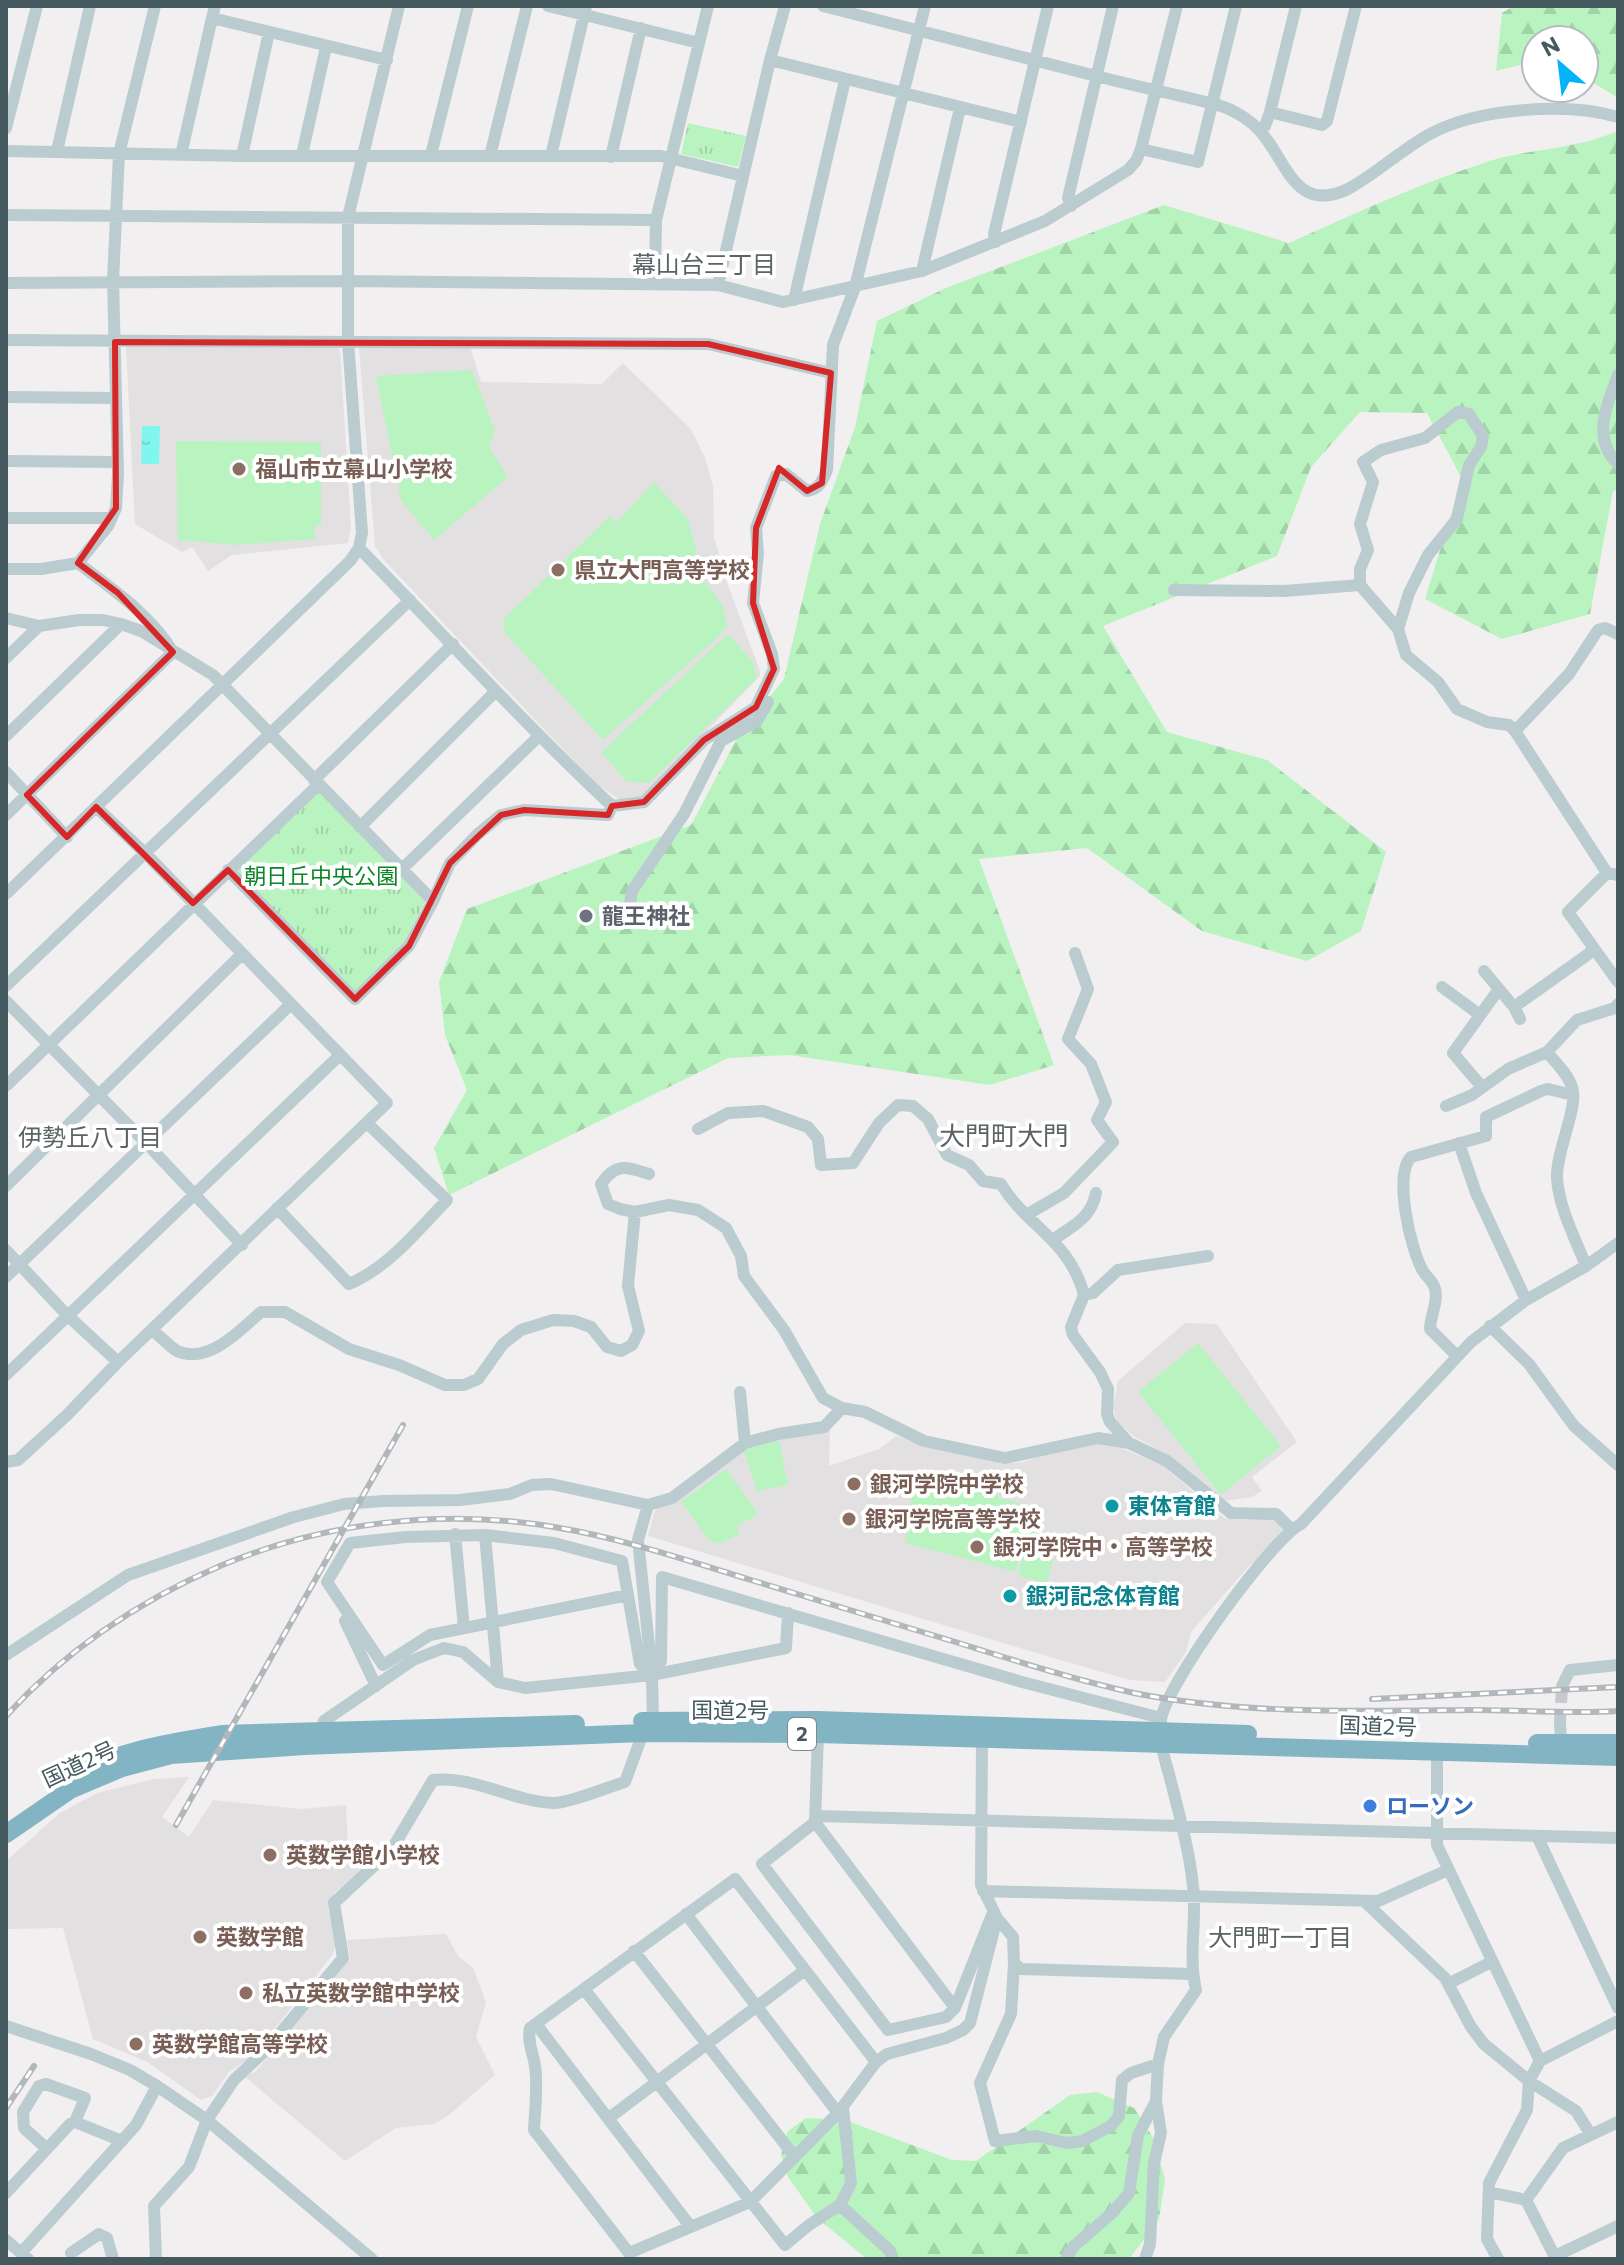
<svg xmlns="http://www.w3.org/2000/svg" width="1624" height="2265" font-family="Commissioner,'Noto Sans JP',sans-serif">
<defs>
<pattern id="forest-firs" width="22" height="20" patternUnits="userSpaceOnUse" patternTransform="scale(2)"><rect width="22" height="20" fill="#b9f4c0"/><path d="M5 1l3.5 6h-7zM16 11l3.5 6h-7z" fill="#a0d3a7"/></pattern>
<pattern id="park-tufts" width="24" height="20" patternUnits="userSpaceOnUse" patternTransform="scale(2)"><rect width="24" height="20" fill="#b9f4c0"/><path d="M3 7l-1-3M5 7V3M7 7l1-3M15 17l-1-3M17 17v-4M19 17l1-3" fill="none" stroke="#a0d3a7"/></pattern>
<pattern id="water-ripples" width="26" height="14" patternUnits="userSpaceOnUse" patternTransform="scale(2)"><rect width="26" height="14" fill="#81f6ee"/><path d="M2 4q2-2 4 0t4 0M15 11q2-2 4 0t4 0" fill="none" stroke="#71d5ce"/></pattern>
</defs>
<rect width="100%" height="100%" fill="#f2eff0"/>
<!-- education -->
<path fill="#e3e0e2" d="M335 344 340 351 351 527 348 543 232 555 208 571 192 547 182 552 135 524 126 346Z
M470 346 481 382 602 384 623 363 691 429 705 458 713 486 714 537 726 580 760 671V676L643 797 620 800 595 783 383 559 375 546 359 348Z
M1185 1323 1217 1324 1297 1442 1252 1477 1262 1491 1252 1497 1225 1501 1164 1453 1135 1437 1117 1422 1113 1408 1118 1381Z
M830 1428 829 1466 879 1449 896 1436 932 1448 1012 1463 1023 1462 1069 1445 1099 1444 1121 1448 1162 1465 1224 1518 1244 1520 1267 1518 1273 1519 1283 1530 1260 1559 1250 1565 1191 1632 1186 1652 1165 1682 1130 1680 1063 1661 648 1536 655 1510 683 1497 741 1448Z
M189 1777 162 1817 189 1837 213 1800 301 1809 346 1805 348 1851 376 1859 359 1876 335 1892 328 1907 336 1943 333 1954 266 2040 247 2060 229 2072 212 2096 201 2100 147 2062 93 2039 63 1928 6 1929V1861L60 1813 97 1793 154 1779Z
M446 1934 458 1956 473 1968 486 2002 476 2037 495 2075 449 2115 434 2124 396 2128 345 2161 244 2076 255 2072 350 1958 347 1940Z"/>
<!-- grass -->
<path fill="#b9f4c0" d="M472 370 495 431 489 447 508 477 434 540 401 500 376 376Z
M176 441 321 442V525L315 526V539L237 545 178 540Z
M654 482 688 519 704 581 723 606 727 626 718 637 603 740 504 632V619L610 516 617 522Z
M728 634 753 662 757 678 649 783 627 782 601 752Z
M1198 1343 1281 1446 1221 1495 1138 1392Z
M779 1440 788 1485 757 1491 743 1449Z
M726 1469 753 1506 757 1516 737 1525 740 1534 718 1544 708 1539 681 1502Z
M914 1478H927L998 1494V1498L1032 1506 1016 1572 905 1543Z
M1030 1529 1059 1536 1047 1583 1018 1576Z"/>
<!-- forest -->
<path fill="url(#forest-firs)" d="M1514 6H1618V98L1584 77V40H1536V61L1496 71 1502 13Z
M1618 131V489L1613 491 1590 614 1502 639 1425 599 1462 479 1427 413 1360 412 1311 467 1277 556 1103 626 1167 732 1267 760 1386 852 1361 931 1307 961 1202 931 1087 848 979 859 1054 1065 990 1085 789 1055 728 1058 449 1195 434 1148 467 1090 445 1035 439 982 467 909 691 825 737 738 784 679 820 524 855 427 877 321 946 288 1164 205 1289 243C1356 213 1423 182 1493 160 1536 148 1576 149 1618 131Z
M1097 2092 1134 2108 1154 2139 1165 2179 1159 2220 1129 2259H867L817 2218 788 2177 781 2155 788 2131 806 2118 845 2120 952 2160 976 2161 1070 2095Z"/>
<!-- park -->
<path fill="url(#park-tufts)" d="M688 123 746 136 738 167 681 154Z
M320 791 425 902 403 945 355 991 235 871Z"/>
<!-- water -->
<path fill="url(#water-ripples)" d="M142 426H160L159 464H141Z"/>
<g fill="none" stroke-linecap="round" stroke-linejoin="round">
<!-- minor-tunnel -->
<path stroke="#c7cacc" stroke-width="12" stroke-dasharray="12 6" stroke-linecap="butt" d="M1560 1721 1562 1686"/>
<!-- minor -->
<path stroke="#bbccd0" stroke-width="12" d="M215 6 212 18 387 60
M548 6 699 43
M823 6C916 29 1007 54 1100 77 1139 87 1179 95 1218 105 1232 109 1249 119 1259 130 1286 158 1294 215 1348 189 1377 173 1401 150 1430 134 1478 108 1566 102 1618 117
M770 60 1021 122
M1270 112 1296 6
M6 128 37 6
M1260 130 1265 126 1270 112 1322 125 1327 121 1356 6
M1141 149 1177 6
M6 151 242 156H661L743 176
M57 151 90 6
M181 155 212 18
M302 155 326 47
M431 155 468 6
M242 156 269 32
M490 156 527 6
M551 156 586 6
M611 157 641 28
M1071 206 1068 198 1113 6
M6 215 656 220
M996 242 994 234 1048 6
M922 271 960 108
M6 283 348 281 718 285 783 302 922 271 1045 221 1128 170 1136 161 1141 149 1198 162 1236 6
M653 284 655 277 656 220 708 6
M718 285 770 60 785 6
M794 300 845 80
M6 340 708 344 831 373
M1618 375C1607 405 1591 438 1618 464
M6 397 116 398
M6 461 118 462
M6 518H112
M359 548C443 634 524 724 612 806L608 815 524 810 501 815 478 834 450 863 433 901
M6 569H41L78 563
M1360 585V569L1368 550 1360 524 1373 482 1363 462 1381 450 1425 438 1458 412 1469 414 1483 436 1481 447 1469 465 1457 519 1428 555 1409 593 1398 629
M1174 590 1284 591 1360 585 1398 629 1406 655 1438 682 1457 709 1487 722 1509 725 1515 731 1607 873 1618 875
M6 618 39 626 79 620H103L121 624 141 631 213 675 433 901 409 946 355 999 228 870
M6 658 39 626
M1515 731 1569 674 1598 630 1605 628 1618 634
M6 736 121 624
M6 772 67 837
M314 780 453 644
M612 806 644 802 704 740 756 707 774 669 772 654 753 603 758 553 756 528 776 476 786 474 807 491C820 489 822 481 827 470L833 345 855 287 925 6
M6 815 173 652C151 615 112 589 78 563L108 526 116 508 118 474 113 281 119 154 155 6
M360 827 496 691
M402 869 538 737
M1607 873 1568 912 1618 982
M6 894 350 561 359 548 362 533 348 341V217L399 6
M628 917 632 891 684 814 721 741 757 721 768 702
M1484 971 1514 1007 1520 1019
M6 986 410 600
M1442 987 1480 1015
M6 1001 147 1144 242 1245
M1514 1007 1594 950
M6 1086 319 784
M1482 1087 1453 1053 1499 989
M1446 1106 1472 1095 1508 1069 1547 1052
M698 1129 728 1113 763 1111 808 1127 818 1139 821 1165 853 1163 879 1123 898 1105 913 1106 928 1119 947 1155 969 1165 983 1181 1001 1184C1026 1226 1070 1240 1084 1295L1071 1327 1073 1335 1100 1372 1108 1389 1107 1414 1110 1422 1129 1443
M1459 1143 1476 1193 1526 1300
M649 1174C627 1167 616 1162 601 1184L608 1204 620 1209 635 1212 669 1205 698 1210 726 1228 741 1256 744 1276 784 1330 823 1398 842 1408
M6 1186 242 954
M277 1208 349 1284C389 1267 417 1231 447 1200L368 1124
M1028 1214 1064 1193 1113 1142 1097 1120 1106 1102 1091 1064 1068 1039 1088 989 1075 953
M1054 1239C1074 1225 1091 1218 1096 1193
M6 1250 67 1315 118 1362
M1586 1266C1575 1238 1559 1208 1557 1178 1556 1151 1579 1106 1572 1087 1568 1074 1555 1062 1547 1052L1577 1020 1615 1008 1618 1004
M6 1277 291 1004
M1084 1295 1093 1293 1118 1270 1208 1256
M1490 1326 1529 1364 1574 1426 1618 1465
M152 1330C160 1336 169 1346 177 1351 209 1365 240 1330 261 1312H285L349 1349 399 1365 445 1385H464L478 1379 503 1344 521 1330 553 1320 574 1321 591 1327 607 1347 621 1351 632 1345 639 1331 628 1286 635 1212
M1457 1356 1430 1329C1430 1316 1440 1298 1434 1286 1432 1281 1426 1276 1423 1271 1411 1251 1393 1175 1411 1157L1486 1136V1117L1541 1091 1548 1089 1573 1095
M6 1375 340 1055
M740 1392 745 1443
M6 1462 18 1460 67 1415 118 1362 387 1103 146 854 96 807
M648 1505 638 1540 652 1675 653 1721
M455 1534 464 1628
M485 1535 498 1682
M628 1595 430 1635 383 1665 327 1582 350 1543 405 1537 485 1535 554 1543 622 1561 640 1664 652 1675 661 1661 662 1577 1022 1682 1161 1718
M348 1617 345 1621 376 1686
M6 1655 128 1575 294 1517 344 1504 383 1501 460 1500 510 1494 532 1485 551 1484 648 1505 672 1498 745 1443 778 1434 824 1427 842 1408 865 1412 924 1441 1005 1458 1098 1438 1129 1443 1167 1461 1231 1513 1276 1514 1291 1529
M1562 1686 1570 1670 1618 1665
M1560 1721 1561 1743
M320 1733 324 1721 413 1660 444 1648 463 1652 498 1682 525 1688 652 1675 786 1648 788 1613
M818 1734 815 1822 762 1864 888 2030 946 2017 955 2008 992 1915
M1437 1752V1845L1540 2061
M817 1816 1618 1838
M815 1822 955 2008
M1537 1836 1618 2008
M983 1891 1378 1901 1448 1870
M1364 1901 1445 1978 1471 2027 1484 2044 1529 2081 1576 2111 1591 2135
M686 1914 838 2113
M997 1918 1013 1937 1014 1963 1021 1969 1192 1974
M634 1951 795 2157
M1014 1963 1011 2014 980 2083 995 2141 1036 2136 1067 2143 1082 2141 1111 2126 1119 2116 1122 2080 1131 2073 1158 2064
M1448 1984 1491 1962
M584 1989 785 2245 809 2225 840 2205
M536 2024 690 2226
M6 2026 91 2054 130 2070 157 2086 207 2120 372 2259
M876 2062 735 1879 530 2028C527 2042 533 2052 535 2066 538 2087 535 2109 534 2130L629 2253 750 2202 838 2113 876 2062 887 2054 946 2038 963 2030 970 2023 997 1918 981 1885 982 1740
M843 2108 851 2183 840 2205 890 2251 893 2259
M609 2118 805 1970
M46 2148 24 2128 23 2112 39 2086 46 2084 85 2098 75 2122
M1489 2192 1526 2200 1556 2259
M6 2193 70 2124 75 2122 122 2141
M1526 2200 1563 2148 1618 2122
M6 2240 28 2259
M21 2253 136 2125 157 2086
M71 2253 99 2234 107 2238 113 2259
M1555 2256 1618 2226
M156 2259 154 2206 189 2167 207 2120 234 2080 267 2049 343 1958 334 1903 392 1849 433 1780C473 1775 513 1802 554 1803 570 1803 608 1787 625 1782L643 1733
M1066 2259 1073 2247 1112 2213 1129 2193 1138 2135 1156 2101 1158 2064 1164 2037 1196 1990C1189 1960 1195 1930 1194 1899 1192 1858 1179 1814 1169 1774 1164 1757 1158 1738 1161 1720 1165 1686 1271 1539 1301 1524L1471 1342 1526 1300 1586 1266 1618 1243
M1145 2259 1150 2244 1154 2163 1161 2133 1156 2101
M1498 2259 1487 2239 1489 2183 1527 2110 1529 2081 1540 2061 1618 2021"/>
<!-- highway -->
<path stroke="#82b4c4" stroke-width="18" d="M642 1721 818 1720 1248 1734
M1537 1743H1618
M55 1785C105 1753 165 1743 223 1734L576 1724
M6 1834 70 1790 122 1768 171 1755 304 1746 643 1733 818 1734 1618 1757"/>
<defs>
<path id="rail" d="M1372 1699 1618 1687
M6 1716C66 1650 139 1601 220 1566 324 1522 443 1508 554 1527 621 1538 686 1560 751 1580 821 1601 892 1623 962 1644 1019 1662 1076 1680 1134 1693 1245 1715 1361 1711 1473 1710 1522 1710 1570 1714 1618 1711
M176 1825 403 1425
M6 2108 34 2066"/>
</defs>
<!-- rail casing -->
<use href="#rail" stroke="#b1b7bb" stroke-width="6"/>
<!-- rail -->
<use href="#rail" stroke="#fff" stroke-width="3" stroke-dasharray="9" stroke-linecap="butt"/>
</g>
<!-- marked area -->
<path fill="none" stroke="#d62828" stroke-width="6" stroke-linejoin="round" d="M115 342 708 344 831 373 822 483 807 491 779 468 756 528 753 603 774 669 756 707 704 740 644 802 612 806 608 815 524 810 501 815 450 863 409 946 355 999 228 870 193 903 96 807 67 837 27 795 173 652 118 593 78 563 116 508Z"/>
<!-- markers -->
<g fill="#8d6e63" stroke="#fff" stroke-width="3">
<circle cx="239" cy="469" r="8"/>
<circle cx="558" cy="570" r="8"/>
<circle cx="854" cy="1484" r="8"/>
<circle cx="849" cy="1519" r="8"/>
<circle cx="977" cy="1547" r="8"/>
<circle cx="270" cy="1855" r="8"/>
<circle cx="200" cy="1937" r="8"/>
<circle cx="246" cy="1993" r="8"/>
<circle cx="136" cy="2044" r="8"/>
</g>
<circle fill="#6b7280" stroke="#fff" stroke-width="3" cx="586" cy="916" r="8"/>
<g fill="#0f9aa8" stroke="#fff" stroke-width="3">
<circle cx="1112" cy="1506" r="8"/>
<circle cx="1010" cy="1596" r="8"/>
</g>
<circle fill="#3f7fe0" stroke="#fff" stroke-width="3" cx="1370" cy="1806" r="8"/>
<g text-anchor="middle" stroke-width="8" stroke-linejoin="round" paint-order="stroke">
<!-- shield labels -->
<rect fill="#fff" stroke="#7d8c8f" stroke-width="2" x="788" y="1718" width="28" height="32" rx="6"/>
<g font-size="20" font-weight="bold" fill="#455a5f">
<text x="802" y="1741">2</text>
</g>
<!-- education labels -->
<g font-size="22" font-weight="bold" fill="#785e54" stroke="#fff" text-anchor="start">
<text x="255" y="477">福山市立幕山小学校</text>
<text x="574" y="578">県立大門高等学校</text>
<text x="870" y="1492">銀河学院中学校</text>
<text x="865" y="1527">銀河学院高等学校</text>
<text x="993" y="1555">銀河学院中・高等学校</text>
<text x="286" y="1863">英数学館小学校</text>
<text x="216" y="1945">英数学館</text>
<text x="262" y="2001">私立英数学館中学校</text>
<text x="152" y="2052">英数学館高等学校</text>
</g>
<!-- park labels -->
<g font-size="22" fill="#0c8427" stroke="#fff">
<text x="321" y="884">朝日丘中央公園</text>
</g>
<!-- worship labels -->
<g font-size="22" font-weight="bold" fill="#5b616d" stroke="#fff" text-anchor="start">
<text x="602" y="924">龍王神社</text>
</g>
<!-- culture labels -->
<g font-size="22" font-weight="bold" fill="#0d838f" stroke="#fff" text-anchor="start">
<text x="1128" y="1514">東体育館</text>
<text x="1026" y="1604">銀河記念体育館</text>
</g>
<!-- street labels -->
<g font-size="22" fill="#455a5f" stroke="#fff">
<text x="730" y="1718">国道2号</text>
<text transform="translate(1378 1726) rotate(2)" y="8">国道2号</text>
<text transform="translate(79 1764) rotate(-25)" y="8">国道2号</text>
</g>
<!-- shop labels -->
<g font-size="22" font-weight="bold" fill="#366cbe" stroke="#fff" text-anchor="start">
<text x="1386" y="1814">ローソン</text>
</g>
<!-- neighbourhood labels -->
<g font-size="24" fill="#5b6365" stroke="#fff">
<text x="704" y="273">幕山台三丁目</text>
<text x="90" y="1146">伊勢丘八丁目</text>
<text x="1280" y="1946">大門町一丁目</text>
</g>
<!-- quarter labels -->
<g font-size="26" fill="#5b6365" stroke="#fff">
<text x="1004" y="1145">大門町大門</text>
</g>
</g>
<!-- border -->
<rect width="1624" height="2265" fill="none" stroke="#455a5f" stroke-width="16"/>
<!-- north arrow -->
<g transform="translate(1560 64) rotate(332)"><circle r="38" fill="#ffffff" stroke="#b5bdbf" stroke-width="2"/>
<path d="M0-6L14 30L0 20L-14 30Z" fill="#04b2f8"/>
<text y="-12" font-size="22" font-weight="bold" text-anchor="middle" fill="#455a5f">N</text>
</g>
</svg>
